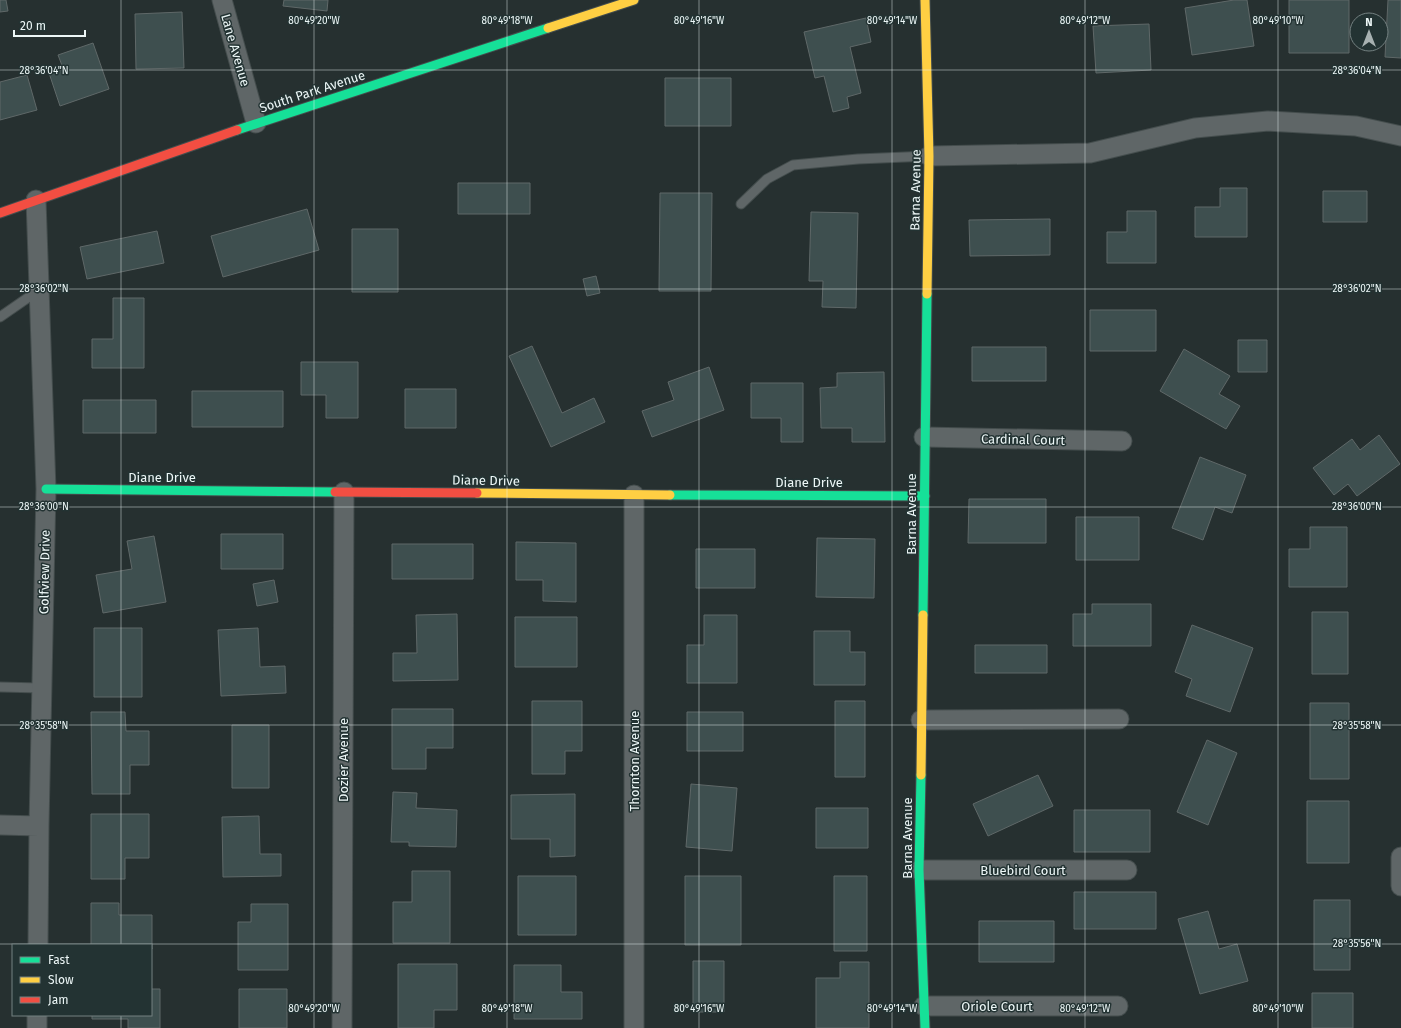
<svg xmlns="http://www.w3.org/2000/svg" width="1401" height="1028" font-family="'Fira Sans',sans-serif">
<rect width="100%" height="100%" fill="#263030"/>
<!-- building -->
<path fill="#3e4f4f" stroke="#5f6868" d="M0 0H6L8 11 0 12Z
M284 0H328L327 11 283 6Z
M1234 0H1247L1254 46 1192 55 1185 8Z
M1289 0H1349V53H1289Z
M1388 0H1401V58L1385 57Z
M182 12 184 68 136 69 135 14Z
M866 18 871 42 850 47 861 93 847 97 849 108 833 112 824 76 815 78 804 32Z
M1149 24 1151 70 1096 73 1093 26Z
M93 43 109 89 60 106 49 73 63 68 58 55Z
M27 75 37 110 0 120V82Z
M665 78H731V126H665Z
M458 183H530V214H458Z
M1220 188H1247V237H1195V207H1220Z
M1323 191H1367V222H1323Z
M660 193H712L711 291H659Z
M307 209 319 250 223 277 211 236Z
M1127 211H1156V263H1107V232H1127Z
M811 212 858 213 856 308 822 307 823 281H809Z
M1050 219V255L970 256 969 220Z
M352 229H398V292H352Z
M157 231 164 263 87 279 80 247Z
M596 276 600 293 587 296 583 279Z
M113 298H144V368H92V339H113Z
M1090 310H1156V351H1090Z
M1238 340H1267V372H1238Z
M532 346 562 413 594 398 605 422 551 447 509 356Z
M972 347H1046V381H972Z
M1184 349 1230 376 1219 394 1240 406 1226 429 1160 391Z
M301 362H358V418H326V395H301Z
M709 367 724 410 652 437 642 411 674 400 668 382Z
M884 372 885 442H852V428H821L820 388 837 387V373Z
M751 383H803V442H781V418H751Z
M405 389H456V428H405Z
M192 391H283V427H192Z
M83 400H156V433H83Z
M1379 435 1400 464 1357 496 1348 484 1334 495 1313 468 1352 439 1360 450Z
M1200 457 1246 475 1232 513 1215 507 1203 540 1172 528Z
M969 499H1046V543H968Z
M1076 517H1139V560H1076Z
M1310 527H1347V587H1289V549H1310Z
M221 534H283V569H221Z
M154 536 166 602 103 613 96 575 132 569 127 541Z
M817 538 875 539 874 598 816 597Z
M516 542 576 543V602L543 601V580H516Z
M392 544H473V579H392Z
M696 549H755V588H696Z
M274 580 278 602 257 606 253 584Z
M1092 604H1151V646H1073V614H1092Z
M1312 612H1348V674H1312Z
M457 614 458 680 393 681V653H417L416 615Z
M704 615H737V683H687V645H704Z
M515 617H577V667H515Z
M1192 625 1253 648 1230 712 1186 696 1192 679 1175 672Z
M94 628H142V697H94Z
M258 628 260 667 285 666 286 693 221 696 218 630Z
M814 631H850V652H865V685H814Z
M975 645H1047V673H975Z
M532 701H582V751H565V774H532Z
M835 701H865V777H835Z
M1310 703H1349V779H1310Z
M392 709H453V748H426V769H392Z
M91 712H125L126 731H149V765H130V794H92Z
M687 712H743V751H687Z
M232 725H269V788H232Z
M1207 740 1237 753 1208 825 1177 812Z
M1038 775 1053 806 988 836 973 804Z
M691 784 737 788 732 851 686 847Z
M393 792 417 793 416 808 457 810 456 847 409 846V842H391Z
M575 794V856L550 857V839H511V795Z
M1307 801H1349V863H1307Z
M816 808H868V848H816Z
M1074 810H1150V852H1074Z
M91 814H149V858H125V879H91Z
M259 816 260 854H281V876L223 877 222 817Z
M412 871H450V943H393V902H412Z
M518 876H576V935H518Z
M685 876H741V945H685Z
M834 876H867V951H834Z
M1074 892H1156V929H1074Z
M1314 900H1350V970H1314Z
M91 903H119V915H152V949L151 945H91Z
M251 904H288V970H238V922H251Z
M1208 911 1219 949 1237 944 1248 981 1200 994 1178 919Z
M979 921H1054V962H979Z
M693 961H724V1012H693Z
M840 962H869V1028H816V978H840Z
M398 964H457V1010H434V1028H398Z
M514 965H561V992H582V1019H514Z
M151 989H160V1028H128V1019H92V1015H151Z
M239 989H287V1028H239Z
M1312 993H1353V1028H1312Z"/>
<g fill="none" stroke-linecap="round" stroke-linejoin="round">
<defs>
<path id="lane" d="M741 204 767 179 793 165 858 159 929 156
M0 317 39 290
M0 687 41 688"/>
<path id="street" d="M222 0 256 123
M929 156 1090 153 1195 128 1268 121 1356 126 1401 136
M36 200 46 489 39 826 38 945
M924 437 1122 441
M634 495V1028
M921 720 1119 719
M0 825 39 826
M1401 857V886
M919 870H1127
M924 1006H1118
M37 1028V1015
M342 1028 344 492"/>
<path id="fast" d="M237 130 548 28
M46 489 335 492
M670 495 925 496
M923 615C925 508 925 401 927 294
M921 775 919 870 925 1028"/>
<path id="slow" d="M925 0 929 156 927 294
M548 28 634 0
M477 493 670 495
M921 775 923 615"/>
<path id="jam" d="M0 213 237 130
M335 492 477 493"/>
</defs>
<!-- lane casing -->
<use href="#lane" stroke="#444d4d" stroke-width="11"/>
<!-- street casing -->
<use href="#street" stroke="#444d4d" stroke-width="21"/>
<!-- fast casing -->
<use href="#fast" stroke="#444d4d" stroke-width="11"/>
<!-- slow casing -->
<use href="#slow" stroke="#444d4d" stroke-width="11"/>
<!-- jam casing -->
<use href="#jam" stroke="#444d4d" stroke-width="11"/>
<!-- lane -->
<use href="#lane" stroke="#5f6667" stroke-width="9"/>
<!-- street -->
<use href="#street" stroke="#5f6667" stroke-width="19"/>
<!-- fast -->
<use href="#fast" stroke="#16e098" stroke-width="9"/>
<!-- slow -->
<use href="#slow" stroke="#ffcf43" stroke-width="9"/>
<!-- jam -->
<use href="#jam" stroke="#f24e42" stroke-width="9"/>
</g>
<!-- ticks -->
<path fill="none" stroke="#edf7f7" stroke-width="1" stroke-opacity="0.45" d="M121 0V945M314 0V1028M507 0V1028M699 0V1028M892 0V1028M1085 0V1028M1278 0V1028M0 70H1401M0 289H1401M0 507H1401M0 725H1401M0 944H1401M121 1015V1028"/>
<g text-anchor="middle" stroke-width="3" stroke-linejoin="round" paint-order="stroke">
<!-- street labels -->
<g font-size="13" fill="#edf7f7" stroke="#233333">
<text transform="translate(236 50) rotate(74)" y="5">Lane Avenue</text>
<text transform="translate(312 91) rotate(-18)" y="5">South Park Avenue</text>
<text transform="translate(915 190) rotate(-89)" y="5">Barna Avenue</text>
<text transform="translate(1023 439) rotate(1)" y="5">Cardinal Court</text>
<text x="162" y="482">Diane Drive</text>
<text transform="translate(486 480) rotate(1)" y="5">Diane Drive</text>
<text x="809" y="487">Diane Drive</text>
<text transform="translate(911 514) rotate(-90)" y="5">Barna Avenue</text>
<text transform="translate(44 572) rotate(-89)" y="5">Golfview Drive</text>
<text transform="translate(343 760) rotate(-90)" y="5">Dozier Avenue</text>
<text transform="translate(634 761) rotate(-90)" y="5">Thornton Avenue</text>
<text transform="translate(907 838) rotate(-90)" y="5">Barna Avenue</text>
<text x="1023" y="875">Bluebird Court</text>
<text x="997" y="1011">Oriole Court</text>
</g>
</g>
<g font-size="10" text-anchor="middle" fill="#edf7f7" stroke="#233333" stroke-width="3" stroke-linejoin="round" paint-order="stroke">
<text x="314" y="24">80°49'20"W</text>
<text x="507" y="24">80°49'18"W</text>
<text x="699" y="24">80°49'16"W</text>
<text x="892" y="24">80°49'14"W</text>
<text x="1085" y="24">80°49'12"W</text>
<text x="1278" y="24">80°49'10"W</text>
<text x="44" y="74">28°36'04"N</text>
<text x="1357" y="74">28°36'04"N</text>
<text x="44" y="292">28°36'02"N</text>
<text x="1357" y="292">28°36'02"N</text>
<text x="44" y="510">28°36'00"N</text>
<text x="1357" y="510">28°36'00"N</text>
<text x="44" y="729">28°35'58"N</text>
<text x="1357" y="729">28°35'58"N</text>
<text x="1357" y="947">28°35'56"N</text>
<text x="314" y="1012">80°49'20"W</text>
<text x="507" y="1012">80°49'18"W</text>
<text x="699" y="1012">80°49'16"W</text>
<text x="892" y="1012">80°49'14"W</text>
<text x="1085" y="1012">80°49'12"W</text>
<text x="1278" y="1012">80°49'10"W</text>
</g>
<!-- legend -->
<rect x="12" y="944" width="140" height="72" fill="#233333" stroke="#748181"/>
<rect x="20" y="957" width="20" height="6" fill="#16e098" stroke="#748181"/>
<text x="48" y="964" font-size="12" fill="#edf7f7">Fast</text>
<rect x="20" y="977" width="20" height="6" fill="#ffcf43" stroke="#748181"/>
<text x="48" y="984" font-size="12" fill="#edf7f7">Slow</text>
<rect x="20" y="997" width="20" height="6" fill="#f24e42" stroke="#748181"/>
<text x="48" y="1004" font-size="12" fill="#edf7f7">Jam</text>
<!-- north arrow -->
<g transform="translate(1369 32)"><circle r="19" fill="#233333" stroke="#748181"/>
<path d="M0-3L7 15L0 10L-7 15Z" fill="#a7b1b1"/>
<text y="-6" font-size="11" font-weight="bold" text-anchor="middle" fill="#edf7f7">N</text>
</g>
<!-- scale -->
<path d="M14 30v6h71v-6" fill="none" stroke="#edf7f7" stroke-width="2"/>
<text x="20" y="30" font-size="12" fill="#edf7f7" stroke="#233333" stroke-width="3" paint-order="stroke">20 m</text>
</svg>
